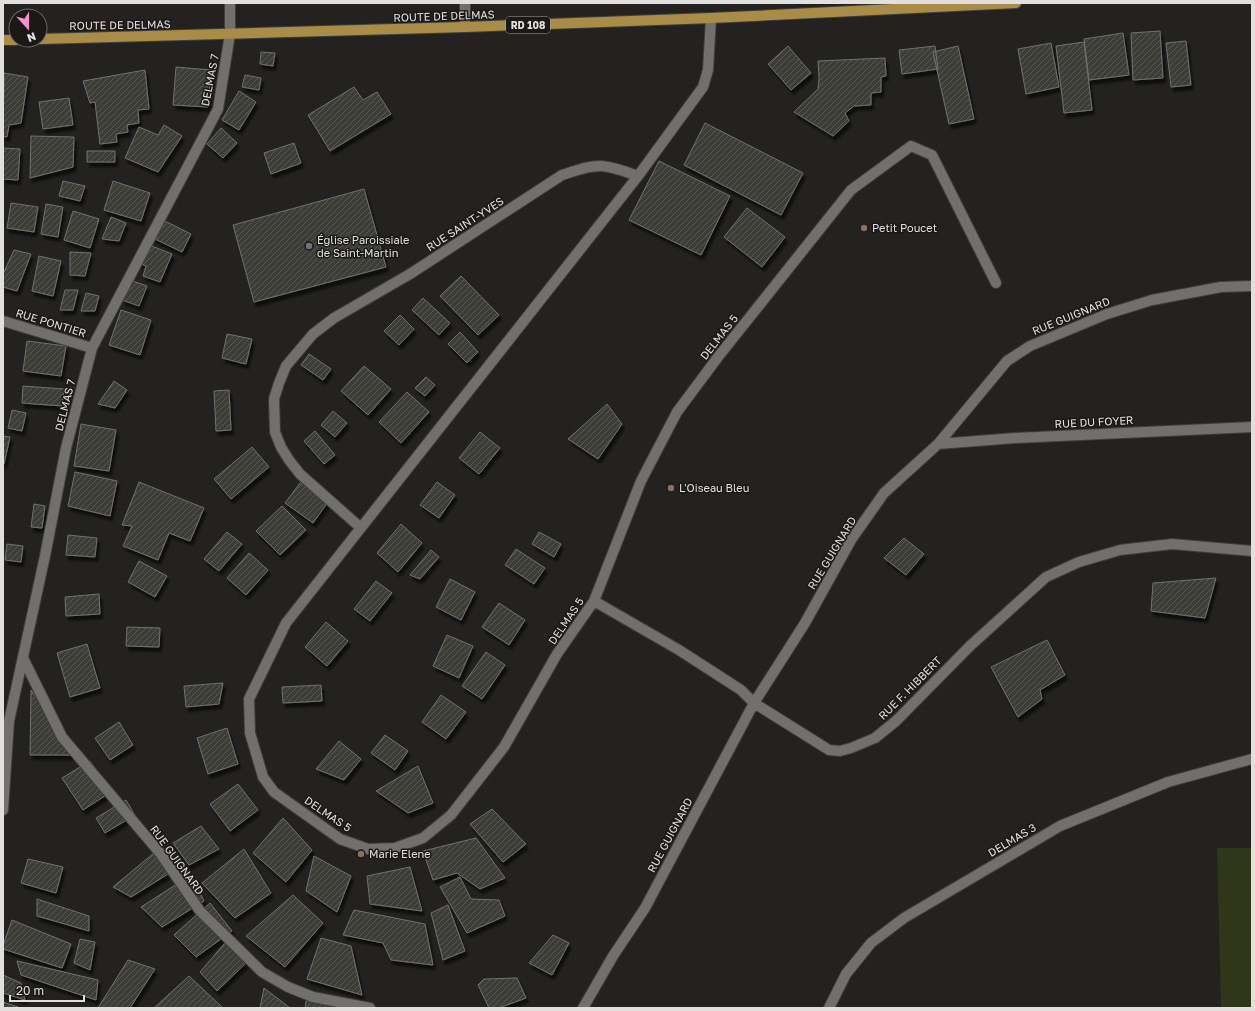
<svg xmlns="http://www.w3.org/2000/svg" width="1255" height="1011" font-family="'Golos Text',sans-serif">
<defs>
<pattern id="building-hatch" width="6" height="6" patternUnits="userSpaceOnUse"><rect width="6" height="6" fill="#3d3c39"/><path d="M-1 1l2-2M0 6l6-6M5 7l2-2" fill="none" stroke="#595855"/></pattern>
<filter id="shadow"><feDropShadow dx="2.5" dy="4.5" stdDeviation="1" flood-color="#0009"/></filter>
</defs>
<rect width="100%" height="100%" fill="#232220"/>
<!-- garden -->
<path fill="#2f3619" d="M1252 848V1008H1221L1217 848Z"/>
<!-- building -->
<path fill="url(#building-hatch)" stroke="#72716e" filter="url(#shadow)" d="M1160 31 1163 78 1133 80 1131 33Z
M1123 33 1129 75 1089 80 1084 39Z
M1186 41 1191 85 1171 87 1166 43Z
M1084 42 1092 110 1064 113 1056 46Z
M1051 43 1059 87 1026 94 1018 49Z
M788 46 811 73 791 90 768 64Z
M935 46 938 69 902 74 899 50Z
M958 46 974 119 949 124 933 52Z
M261 52 275 53 273 66 260 64Z
M885 58 886 76 881 77V92L871 93V105L854 106 845 113 849 121 833 136 794 112 818 89 819 78 818 61Z
M176 67 211 70 208 107 173 105Z
M145 70 149 109 138 110 139 123 127 125 128 132 116 134 117 142 100 144 95 102 90 103 83 81Z
M4 73 28 77 21 123 9 125 7 137 3 136Z
M245 75 261 78 259 90 242 87Z
M354 87 363 100 377 92 391 114 330 151 308 115Z
M239 91 256 102 239 130 222 120Z
M69 98 73 125 43 129 39 102Z
M705 123 803 173 781 215 684 165Z
M164 125 182 136 158 172 125 158 139 127 158 135Z
M221 128 237 143 223 158 207 144Z
M31 136 74 137 73 167 30 178Z
M294 143 301 163 271 174 264 153Z
M3 148 20 149 18 180 3 179Z
M87 151H115V162H87Z
M659 161 730 196 701 255 629 220Z
M63 181 85 186 80 201 59 196Z
M113 181 150 193 141 221 104 210Z
M364 189 386 267 254 302 233 225Z
M11 203 38 207 34 232 7 228Z
M46 204 63 207 58 237 41 234Z
M747 208 785 237 762 267 724 237Z
M73 211 99 219 90 248 64 240Z
M111 217 126 223 119 241 102 239Z
M163 220 191 234 182 252 153 238Z
M144 243 172 254 160 282 143 276 146 266 136 262Z
M14 250 31 254 17 291 3 287V274Z
M70 252 91 253 85 276 70 275Z
M39 256 61 261 53 296 32 291Z
M461 276 499 315 478 335 440 296Z
M130 280 147 286 139 306 122 300Z
M65 290H78L73 310H60Z
M86 293 99 296 95 311H81Z
M423 298 450 323 439 335 412 310Z
M121 310 151 320 140 355 109 345Z
M400 315 414 329 399 345 384 331Z
M460 332 478 352 467 363 448 344Z
M227 334 252 339 246 364 222 358Z
M27 341 66 346 61 376 23 371Z
M309 354 331 369 323 380 301 365Z
M364 366 391 389 368 415 341 391Z
M426 377 435 385 425 396 415 388Z
M114 381 127 390 115 408 98 404Z
M23 386 64 389 62 406 22 403Z
M229 390 231 430 216 431 214 391Z
M407 392 429 412 401 443 379 422Z
M607 404 622 424 598 459 568 439Z
M12 410 26 413 22 431 8 428Z
M333 411 347 423 335 437 321 425Z
M81 424 116 430 109 471 74 466Z
M315 431 335 455 324 464 304 441Z
M480 432 500 448 479 474 459 458Z
M3 436 10 437 4 464H3Z
M252 447 269 467 231 499 214 479Z
M75 472 117 481 110 516 68 506Z
M303 479 330 499 313 523 285 503Z
M139 482 204 508 190 541 169 533 158 560 123 546 132 526 122 525Z
M437 482 455 495 439 518 420 505Z
M34 504 45 506 42 528 31 527Z
M282 506 306 530 280 555 256 531Z
M401 524 422 543 398 572 377 553Z
M227 532 242 544 219 571 204 559Z
M539 532 561 544 554 557 532 544Z
M68 535 97 538 95 557 66 555Z
M904 538 924 554 906 575 884 558Z
M7 544 23 546 21 562 5 560Z
M516 549 545 568 534 584 505 565Z
M431 550 439 557 420 579 410 575Z
M249 553 268 570 246 595 227 578Z
M139 561 167 576 155 597 128 582Z
M1216 578 1205 618 1151 611 1153 583Z
M450 579 475 592 461 620 436 607Z
M376 581 392 593 370 621 354 609Z
M99 594 100 614 66 616 65 597Z
M499 603 525 620 509 645 482 627Z
M326 622 348 641 327 666 305 647Z
M127 627 160 628 159 647 126 646Z
M447 635 473 646 459 678 433 666Z
M1047 640 1065 675 1040 690 1042 699 1018 717 991 667Z
M87 644 100 688 70 697 57 653Z
M486 652 505 665 482 699 462 686Z
M223 683 219 704 186 707 184 686Z
M321 685 322 701 283 703 282 687Z
M31 690 76 755H30Z
M441 695 466 712 446 739 422 722Z
M119 722 133 745 110 760 95 738Z
M227 728 238 764 208 774 197 738Z
M385 735 408 751 395 770 371 753Z
M339 741 361 759 344 780 316 769Z
M90 761 111 792 83 810 62 778Z
M418 766 433 803 408 813 376 791Z
M238 784 258 810 230 831 210 804Z
M126 800 135 815 105 833 96 818Z
M492 809 526 844 503 862 470 824Z
M283 818 312 850 286 882 253 853Z
M201 826 219 849 189 865 173 843Z
M476 838 505 878 480 889 457 873 433 880 423 851Z
M244 849 271 893 235 918 202 883Z
M155 852 168 874 131 897 113 887Z
M314 856 351 876 337 912 306 891Z
M28 859 63 867 56 893 21 883Z
M410 867 422 911 370 904 367 876Z
M191 875 204 901 162 927 141 907Z
M460 877 471 899 499 900 505 916 467 933 440 887Z
M293 895 323 923 285 967 246 936Z
M37 899 89 916V931L37 916Z
M210 903 232 931 196 957 174 935Z
M448 905 465 951 443 960 431 913Z
M354 910 425 924 433 965 391 960 383 943 343 935Z
M12 920 71 944 62 968 3 949V945Z
M553 935 569 943 552 975 529 963Z
M230 937 249 960 217 991 200 972Z
M321 938 351 946 362 995 307 979Z
M80 939 95 942 90 970 74 963Z
M128 960 155 969 130 1008H98Z
M17 961 98 980 96 1000 21 975Z
M3 975 21 983 25 1000 3 993Z
M189 976 223 1008H154Z
M517 978 526 998 499 1008H489L478 985 484 979Z
M264 988 290 1008H260Z
M307 996 344 1008H305Z
M3 1002 21 1008H3Z"/>
<g fill="none" stroke-linecap="round" stroke-linejoin="round">
<defs>
<path id="minor" d="M465 3V27
M711 18 708 70 703 87 638 176 286 623 249 699 250 733 263 777 274 792 340 839 368 849 395 848 423 838 451 815 504 747 557 654 594 601 641 481 677 412 718 357 851 190 911 146 932 155 996 283
M3 321 92 348
M938 444 1015 438 1252 427
M361 528 300 474 289 460 281 447 275 432 274 399 279 383 286 366 313 334 334 318 410 274 562 175C575 171 589 165 602 166 614 167 627 172 638 176
M594 601 679 650 741 690 754 703 829 750 840 751 851 748 875 738 896 721 970 646 1046 577 1079 562 1120 550 1172 544 1252 551
M23 658 62 737 160 853 200 911 262 972 288 987 313 997 370 1008
M3 810 9 721 45 556 66 448 92 348 218 109 230 34V3
M583 1008 613 956 645 908 754 703 805 623 851 540 884 493 938 444 1007 361 1030 346 1107 314 1152 300 1221 287 1252 286
M829 1008 846 974 871 943 904 918 1060 826 1168 782 1252 759"/>
<path id="primary" d="M40 39 465 27 711 18 1016 3
M3 40H16"/>
</defs>
<!-- minor casing -->
<use href="#minor" stroke="#403f3d" stroke-width="12"/>
<!-- primary casing -->
<use href="#primary" stroke="#403f3d" stroke-width="12"/>
<!-- minor -->
<use href="#minor" stroke="#71706d" stroke-width="10"/>
<!-- primary -->
<use href="#primary" stroke="#a98c47" stroke-width="10"/>
</g>
<!-- markers -->
<g fill="#8d6e63" stroke="#1a1917" stroke-width="1.5">
<circle cx="864" cy="228" r="4"/>
<circle cx="671" cy="488" r="4"/>
<circle cx="361" cy="854" r="4"/>
</g>
<circle fill="#6b7280" stroke="#1a1917" stroke-width="1.5" cx="309" cy="246" r="4"/>
<g text-anchor="middle" stroke-width="3" stroke-linejoin="round" paint-order="stroke">
<!-- shield labels -->
<rect fill="#1a1917" stroke="#a5a4a3" stroke-width="1" x="506" y="17" width="44" height="16" rx="3"/>
<g font-size="10" font-weight="bold" fill="#e1e0df">
<text x="528" y="29">RD 108</text>
</g>
<!-- street labels -->
<g font-size="11" fill="#e1e0df" stroke="#1a1917">
<text transform="translate(444 16) rotate(-2)" y="4">ROUTE DE DELMAS</text>
<text transform="translate(120 25) rotate(-1)" y="4">ROUTE DE DELMAS</text>
<text transform="translate(210 80) rotate(-79)" y="4">DELMAS 7</text>
<text transform="translate(465 224) rotate(-33)" y="4">RUE SAINT-YVES</text>
<text transform="translate(1071 316) rotate(-22)" y="4">RUE GUIGNARD</text>
<text transform="translate(51 323) rotate(17)" y="4">RUE PONTIER</text>
<text transform="translate(719 337) rotate(-52)" y="4">DELMAS 5</text>
<text transform="translate(65 405) rotate(-76)" y="4">DELMAS 7</text>
<text transform="translate(1094 422) rotate(-3)" y="4">RUE DU FOYER</text>
<text transform="translate(832 553) rotate(-59)" y="4">RUE GUIGNARD</text>
<text transform="translate(566 621) rotate(-56)" y="4">DELMAS 5</text>
<text transform="translate(910 688) rotate(-45)" y="4">RUE F. HIBBERT</text>
<text transform="translate(328 814) rotate(34)" y="4">DELMAS 5</text>
<text transform="translate(670 835) rotate(-62)" y="4">RUE GUIGNARD</text>
<text transform="translate(1012 840) rotate(-31)" y="4">DELMAS 3</text>
<text transform="translate(177 860) rotate(54)" y="4">RUE GUIGNARD</text>
</g>
<!-- poi labels -->
<g font-size="11" fill="#e1e0df" stroke="#1a1917" text-anchor="start">
<text x="872" y="232">Petit Poucet</text>
<text x="317" y="244">Église Paroissiale<tspan x="317" dy="13">de Saint-Martin</tspan></text>
<text x="679" y="492">L'Oiseau Bleu</text>
<text x="369" y="858">Marie Elene</text>
</g>
</g>
<!-- border -->
<rect width="1255" height="1011" fill="none" stroke="#e1e0df" stroke-width="8"/>
<!-- north arrow -->
<g transform="translate(28 28) rotate(159)"><circle r="19" fill="#1a1917" stroke="#6a6967"/>
<path d="M0-3L7 15L0 10L-7 15Z" fill="#f890cc"/>
<text y="-6" font-size="11" font-weight="bold" text-anchor="middle" fill="#e1e0df">N</text>
</g>
<!-- scale -->
<path d="M10 995v6h74v-6" fill="none" stroke="#e1e0df" stroke-width="2"/>
<text x="16" y="995" font-size="12" fill="#e1e0df" stroke="#1a1917" stroke-width="3" paint-order="stroke">20 m</text>
</svg>
